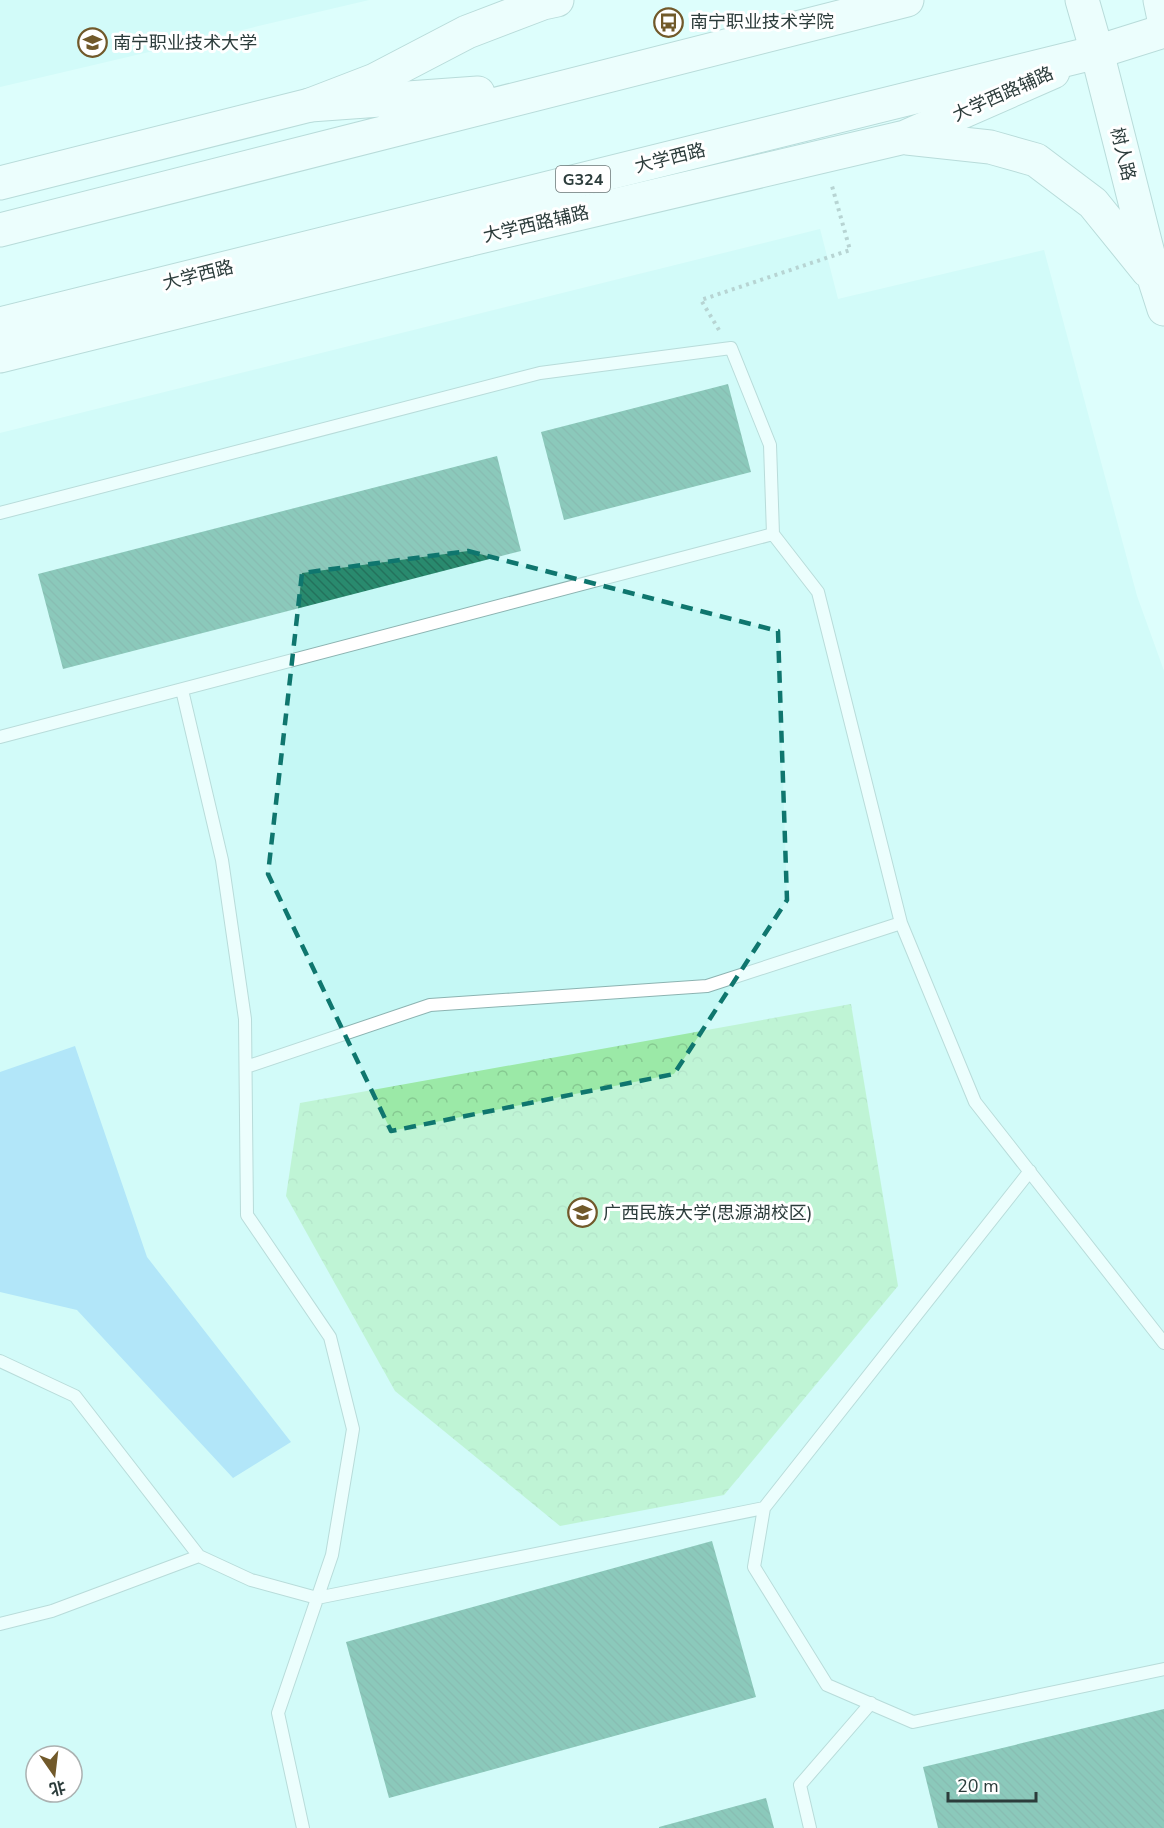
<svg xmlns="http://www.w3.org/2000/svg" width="1164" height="1828" font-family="'Nunito Sans','Noto Sans SC',sans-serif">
<defs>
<pattern id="forest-crowns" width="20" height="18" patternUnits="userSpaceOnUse" patternTransform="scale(1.5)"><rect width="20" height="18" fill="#9be9a7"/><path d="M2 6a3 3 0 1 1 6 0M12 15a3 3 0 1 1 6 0" fill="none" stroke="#86c991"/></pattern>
<pattern id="building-back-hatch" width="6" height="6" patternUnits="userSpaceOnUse" patternTransform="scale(1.5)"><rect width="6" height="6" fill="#298a6e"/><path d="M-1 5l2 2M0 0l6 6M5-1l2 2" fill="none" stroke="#23725c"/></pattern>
</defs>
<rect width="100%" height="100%" fill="#ddfefc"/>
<!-- built -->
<path fill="#c5f8f5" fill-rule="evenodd" d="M0 0H369L0 87Z
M820 229 838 299 1044 250 1137 596 1164 671V1828H0V433ZM36 1756H72V1792H36Z"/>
<!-- forest -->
<path fill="url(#forest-crowns)" d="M851 1004 898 1286 724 1495 560 1526 395 1391 286 1196 300 1103Z"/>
<!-- water -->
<path fill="#7ecaf7" d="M75 1046 147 1257 291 1442 233 1478 77 1310 0 1292V1072Z"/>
<!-- building -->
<path fill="url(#building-back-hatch)" d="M728 384 751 472 564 520 541 432Z
M497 456 521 551 63 669 38 574Z
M712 1541 756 1697 389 1798 346 1642Z
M1164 1709V1828H938L923 1767Z
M766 1798 774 1828H659V1827Z"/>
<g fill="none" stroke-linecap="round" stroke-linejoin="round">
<defs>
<path id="lane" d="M0 513 540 373 731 348 770 445 773 534
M182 690 222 860 245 1019 247 1215 330 1337 353 1429 332 1555 278 1713 303 1828
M0 737 773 534 818 592 901 923 975 1102 1164 1343
M246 1067 430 1005 707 986 901 923
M1030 1171 764 1508 754 1567 827 1685 913 1722 1164 1669
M0 1361 75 1396 199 1556 251 1580 317 1598 764 1508
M0 1624 52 1611 199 1556
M810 1828 800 1785 871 1703"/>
<path id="secondary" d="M1082 0 1097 52 1155 281 1164 309
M1160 0 1164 19
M907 138 990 147 1036 160 1093 203 1148 271
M0 183 310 105 375 80 467 32 543 3 557 0
M0 356 467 240 905 137 1053 72"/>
<path id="primary" d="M310 105 478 93
M0 230 907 0
M467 240 560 202
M125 308 212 303
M0 324 1097 52 1164 31"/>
</defs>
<!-- lane casing -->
<use href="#lane" stroke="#8cb3b1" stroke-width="14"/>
<!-- secondary casing -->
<use href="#secondary" stroke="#8cb3b1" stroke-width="35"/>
<!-- primary casing -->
<use href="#primary" stroke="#8cb3b1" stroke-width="35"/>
<!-- path -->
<path stroke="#8aa3a2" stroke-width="4" stroke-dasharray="3 4.5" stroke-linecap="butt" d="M719 330 701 300 850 250 832 186"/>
<!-- lane -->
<use href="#lane" stroke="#fff" stroke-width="12"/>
<!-- secondary -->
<use href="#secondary" stroke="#fff" stroke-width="33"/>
<!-- primary -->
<use href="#primary" stroke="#fff" stroke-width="33"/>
</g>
<!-- marked area -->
<path d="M0 0H1164V1828H0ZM468 551 778 631 787 900 674 1074 391 1131 268 874 302 573Z" fill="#ddfefc" fill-opacity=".55" fill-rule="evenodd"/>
<path fill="none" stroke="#0f766e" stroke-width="4.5" stroke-dasharray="12 8" stroke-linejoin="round" d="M468 551 778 631 787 900 674 1074 391 1131 268 874 302 573Z"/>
<!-- icons -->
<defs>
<symbol id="bus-ring" viewBox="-11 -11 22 22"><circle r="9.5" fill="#fff" stroke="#71592a" stroke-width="1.5"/><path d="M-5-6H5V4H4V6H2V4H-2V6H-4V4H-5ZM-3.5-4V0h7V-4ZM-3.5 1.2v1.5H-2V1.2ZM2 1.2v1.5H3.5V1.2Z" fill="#71592a"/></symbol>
<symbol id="university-ring" viewBox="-11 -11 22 22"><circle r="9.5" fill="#fff" stroke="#71592a" stroke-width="1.5"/><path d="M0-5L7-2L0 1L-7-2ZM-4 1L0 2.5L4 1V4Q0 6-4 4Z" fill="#71592a"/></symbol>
</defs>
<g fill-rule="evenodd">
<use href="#bus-ring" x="652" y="6" width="33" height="33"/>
<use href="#university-ring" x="76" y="26" width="33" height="33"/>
<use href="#university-ring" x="566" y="1196" width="33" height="33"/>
</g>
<g text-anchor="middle" stroke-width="6" stroke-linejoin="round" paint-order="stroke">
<!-- shield labels -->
<rect fill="#fff" stroke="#6b7676" stroke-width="1.5" x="556" y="166" width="54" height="26" rx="4.5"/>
<g font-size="16" font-weight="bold" fill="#2c3c3b">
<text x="583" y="185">G324</text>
</g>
<!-- poi labels -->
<g font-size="18" fill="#2c3c3b" stroke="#fff" text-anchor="start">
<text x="690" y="28">南宁职业技术学院</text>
<text x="113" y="49">南宁职业技术大学</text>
<text x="603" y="1219">广西民族大学(思源湖校区)</text>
</g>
<!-- street labels -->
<g font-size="18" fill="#2c3c3b" stroke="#fff">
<text transform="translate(1003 94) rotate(-24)" y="6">大学西路辅路</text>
<text transform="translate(1123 154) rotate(76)" y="6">树人路</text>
<text transform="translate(670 158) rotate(-14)" y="6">大学西路</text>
<text transform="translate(536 224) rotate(-13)" y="6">大学西路辅路</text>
<text transform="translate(198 275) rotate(-14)" y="6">大学西路</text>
</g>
</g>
<!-- north arrow -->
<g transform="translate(54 1774) rotate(166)"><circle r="28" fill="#ffffff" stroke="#abb1b1" stroke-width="1.5"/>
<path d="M0-4.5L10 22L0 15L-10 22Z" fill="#71592a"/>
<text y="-9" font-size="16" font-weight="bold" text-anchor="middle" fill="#2c3c3b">北</text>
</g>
<!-- scale -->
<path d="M948 1792v9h88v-9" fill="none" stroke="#2c3c3b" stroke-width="3"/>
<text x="957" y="1792" font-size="18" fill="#2c3c3b" stroke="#ffffff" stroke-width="4.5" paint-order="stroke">20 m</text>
</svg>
